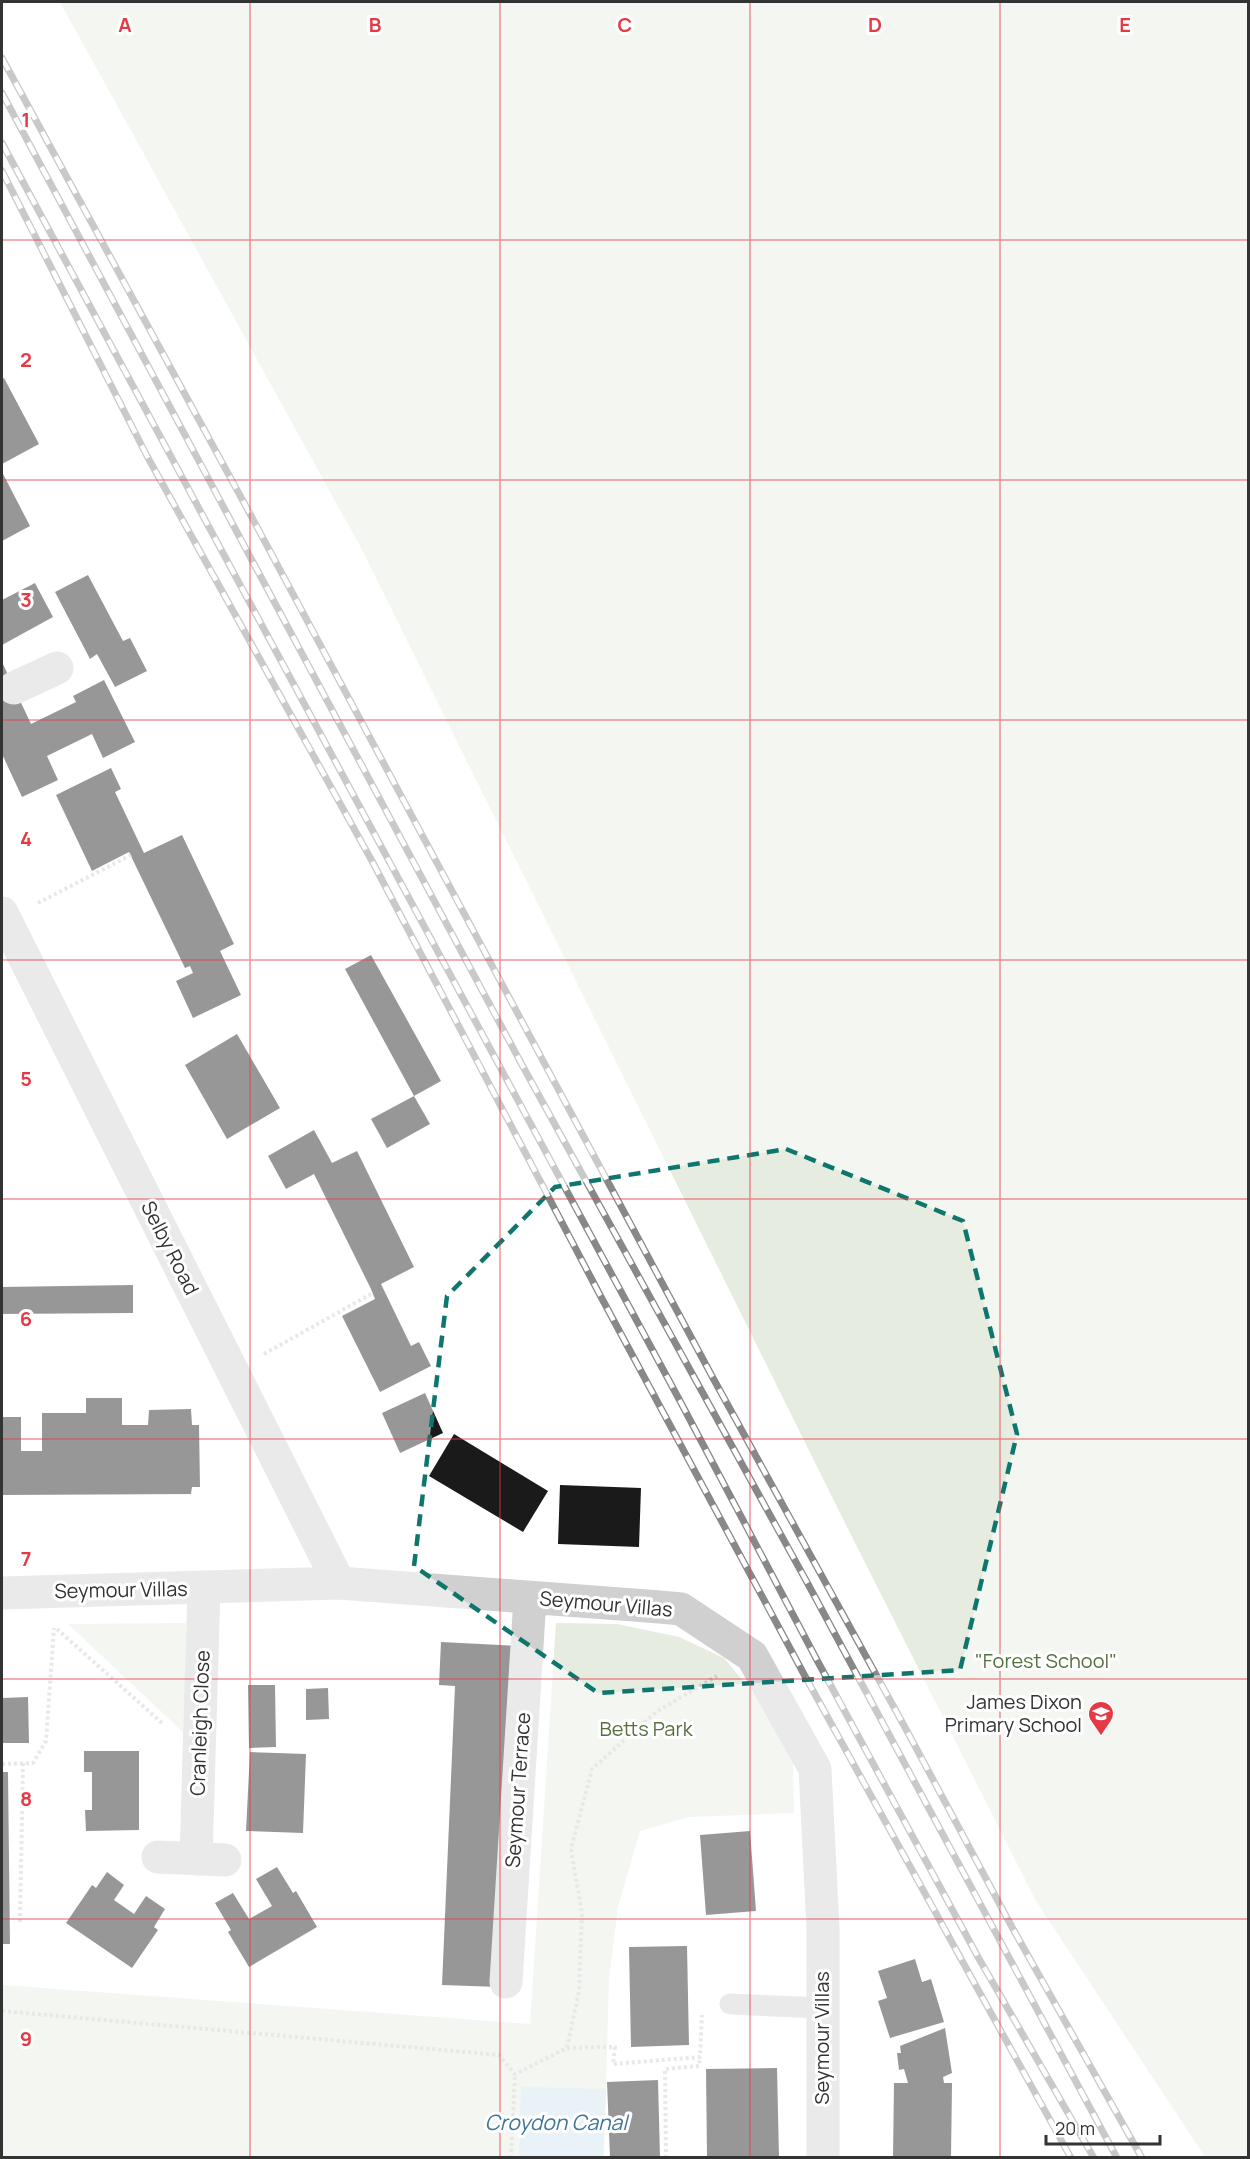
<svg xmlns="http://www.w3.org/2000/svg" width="1250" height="2159" font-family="Manrope,sans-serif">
<rect width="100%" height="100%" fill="#fff"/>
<!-- green -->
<path fill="#e6ecdf" d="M60 2H1248V2157H1205L1036 1901 847 1527 361 548Z
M186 1623 185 1734 68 1624Z
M556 1623 617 1624 679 1637 724 1658 756 1696 793 1758 794 1813 689 1817 640 1831 618 1907 609 1979 604 2157H2V1985L530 2024Z"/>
<!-- water -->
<path fill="#cfe2ee" d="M521 2087 606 2089 603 2157H519Z"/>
<!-- building -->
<path fill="#1a1a1a" d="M4 378 39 444 2 464V379Z
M2 472 30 526 2 541Z
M88 575 123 641 130 638 147 671 115 687 97 654 90 659 55 592Z
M35 583 53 617 2 645V600Z
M2 662 31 724 76 702 73 696 104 680 135 742 103 758 92 734 47 756 58 780 22 797 2 754Z
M111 768 121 789 115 792 144 853 182 835 234 944 220 951 241 995 193 1018 176 981 193 973 190 966 185 968 129 852 92 871 56 795Z
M371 955 441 1081 414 1096 345 969Z
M237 1034 280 1108 227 1139 185 1065Z
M414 1096 430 1124 387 1148 371 1119Z
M314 1130 332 1163 357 1151 414 1267 381 1284 411 1346 419 1342 431 1366 380 1392 342 1316 375 1299 371 1289 314 1174 286 1189 268 1156Z
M133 1285V1313L2 1314V1287Z
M425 1393 443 1433 400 1453 382 1413Z
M86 1398H122V1425H148L149 1410 191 1409 192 1425H199L200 1487H192L191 1494 2 1495V1417H21V1451H42V1413H86Z
M454 1434 548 1491 523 1532 429 1476Z
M560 1485 641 1488 639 1547 558 1544Z
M441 1642 518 1646 499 1987 442 1985 455 1686 439 1685Z
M248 1685H275L276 1747 249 1748Z
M328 1688 329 1719 306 1720V1689Z
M28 1697 29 1743H2V1698Z
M84 1751H139V1830L86 1831 85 1810H92V1772H84Z
M250 1752 306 1754 303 1833 246 1831Z
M2 1772H8L10 1944H2Z
M750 1831 756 1911 706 1915 700 1835Z
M277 1867 293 1893 296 1891 317 1927 249 1967 228 1932 231 1930 215 1903 233 1893 249 1919 272 1906 256 1879Z
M107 1872 124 1885 114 1900 134 1914 146 1896 165 1909 154 1927 158 1930 132 1968 66 1923 92 1885 96 1888Z
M687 1946 689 2045 631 2047 629 1947Z
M915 1959 922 1982 931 1979 944 2022 890 2038 878 2001 887 1998 878 1971Z
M945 2028 952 2073 943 2077 944 2083H952L951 2157H893L894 2083H908L904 2069 899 2070 897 2053H901L900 2046Z
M777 2068 779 2157H707L706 2069Z
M658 2080 660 2157H610L607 2082Z"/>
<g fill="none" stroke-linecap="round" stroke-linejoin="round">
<!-- path -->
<path stroke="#cdcdcd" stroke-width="4" stroke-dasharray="3 3" stroke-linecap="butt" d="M38 903 131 855
M264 1354 373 1293
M57 1629 163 1724
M2 1764 33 1763 46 1741 54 1628
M20 1922 23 1763
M2 2011 499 2055 515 2074 567 2048 579 1991 582 1913 571 1849 592 1769 656 1712 717 1676
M567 2048 615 2047 613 2064 700 2057 702 2015
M511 2158 515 2074
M666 2158 665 2069 699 2066 700 2057"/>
<!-- service -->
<path stroke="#d0d0d0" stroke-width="21" d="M730 2004 822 2008"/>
<!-- minor -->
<path stroke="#d0d0d0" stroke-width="33" d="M14 688 57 668
M2 913 339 1583
M2 1593 339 1583 660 1607 681 1609 752 1656 815 1769 823 1928V2158
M158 1857 225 1860
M196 1859 204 1588
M506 1982 530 1598"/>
<defs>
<path id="rail" d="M2 58 249 512 713 1378 907 1731 1013 1929 1142 2158
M2 93 521 1063 808 1584 1117 2158
M2 143 680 1401 818 1662 978 1957 1094 2158
M2 171 147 456 372 861 600 1295 806 1678 1071 2158"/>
</defs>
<!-- rail casing -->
<use href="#rail" stroke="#888" stroke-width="7"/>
<!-- rail -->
<use href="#rail" stroke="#fff" stroke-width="4.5" stroke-dasharray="14" stroke-linecap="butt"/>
</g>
<!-- marked area -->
<path d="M0 0H1250V2159H0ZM786 1149 963 1221 1017 1434 960 1670 598 1693 414 1566 447 1296 555 1187Z" fill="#fff" fill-opacity=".55" fill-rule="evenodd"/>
<path fill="none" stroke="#0f766e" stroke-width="4.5" stroke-dasharray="12 8" stroke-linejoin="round" d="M786 1149 963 1221 1017 1434 960 1670 598 1693 414 1566 447 1296 555 1187Z"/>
<!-- grid -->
<path fill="none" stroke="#e63946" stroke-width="1.5" stroke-opacity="0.55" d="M250 2V2158M500 2V2158M750 2V2158M1000 2V2158M2 240H1248M2 480H1248M2 720H1248M2 960H1248M2 1199H1248M2 1439H1248M2 1679H1248M2 1919H1248"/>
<!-- icons -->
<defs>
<symbol id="school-pin" viewBox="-11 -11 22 30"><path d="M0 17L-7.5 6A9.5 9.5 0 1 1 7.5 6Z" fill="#e63946" stroke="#fff"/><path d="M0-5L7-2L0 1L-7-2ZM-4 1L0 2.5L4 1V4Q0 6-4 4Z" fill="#fff"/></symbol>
</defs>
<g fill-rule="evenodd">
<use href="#school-pin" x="1086" y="1699" width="30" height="40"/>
</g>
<g text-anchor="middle" stroke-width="6" stroke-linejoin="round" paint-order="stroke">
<!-- street labels -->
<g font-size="20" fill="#333" stroke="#fff">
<text transform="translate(170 1248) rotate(63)" y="7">Selby Road</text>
<text transform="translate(121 1590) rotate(-1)" y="7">Seymour Villas</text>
<text transform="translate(606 1604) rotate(5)" y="7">Seymour Villas</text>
<text transform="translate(200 1723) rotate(-88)" y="7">Cranleigh Close</text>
<text transform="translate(518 1790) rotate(-86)" y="7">Seymour Terrace</text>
<text transform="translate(822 2038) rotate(-90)" y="7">Seymour Villas</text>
</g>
<!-- park labels -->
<g font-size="20" fill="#56703f" stroke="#fff">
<text x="1046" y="1668">"Forest School"</text>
<text x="646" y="1736">Betts Park</text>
</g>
<!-- poi labels -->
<g font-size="20" fill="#333" stroke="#fff" text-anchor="end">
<text x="1082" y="1709">James Dixon<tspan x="1082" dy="23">Primary School</tspan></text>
</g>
<!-- water labels -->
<g font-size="21" font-style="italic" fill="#3f7597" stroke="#fff">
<text x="556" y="2130">Croydon Canal</text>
</g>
</g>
<g font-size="20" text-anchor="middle" font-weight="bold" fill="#e63946" stroke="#fff" stroke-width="6" stroke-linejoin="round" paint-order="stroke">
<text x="125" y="32">A</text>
<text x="375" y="32">B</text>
<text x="625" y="32">C</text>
<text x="875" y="32">D</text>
<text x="1125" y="32">E</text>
<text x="26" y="127">1</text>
<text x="26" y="367">2</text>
<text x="26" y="607">3</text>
<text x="26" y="846">4</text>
<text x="26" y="1086">5</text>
<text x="26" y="1326">6</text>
<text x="26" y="1566">7</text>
<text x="26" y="1806">8</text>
<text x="26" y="2046">9</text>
</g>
<!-- border -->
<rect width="1250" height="2159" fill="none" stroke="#333333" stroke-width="6"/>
<!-- scale -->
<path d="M1046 2135v9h114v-9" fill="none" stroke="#333333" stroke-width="3"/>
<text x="1055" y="2135" font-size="18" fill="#333333" stroke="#ffffff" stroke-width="4.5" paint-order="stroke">20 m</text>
</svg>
